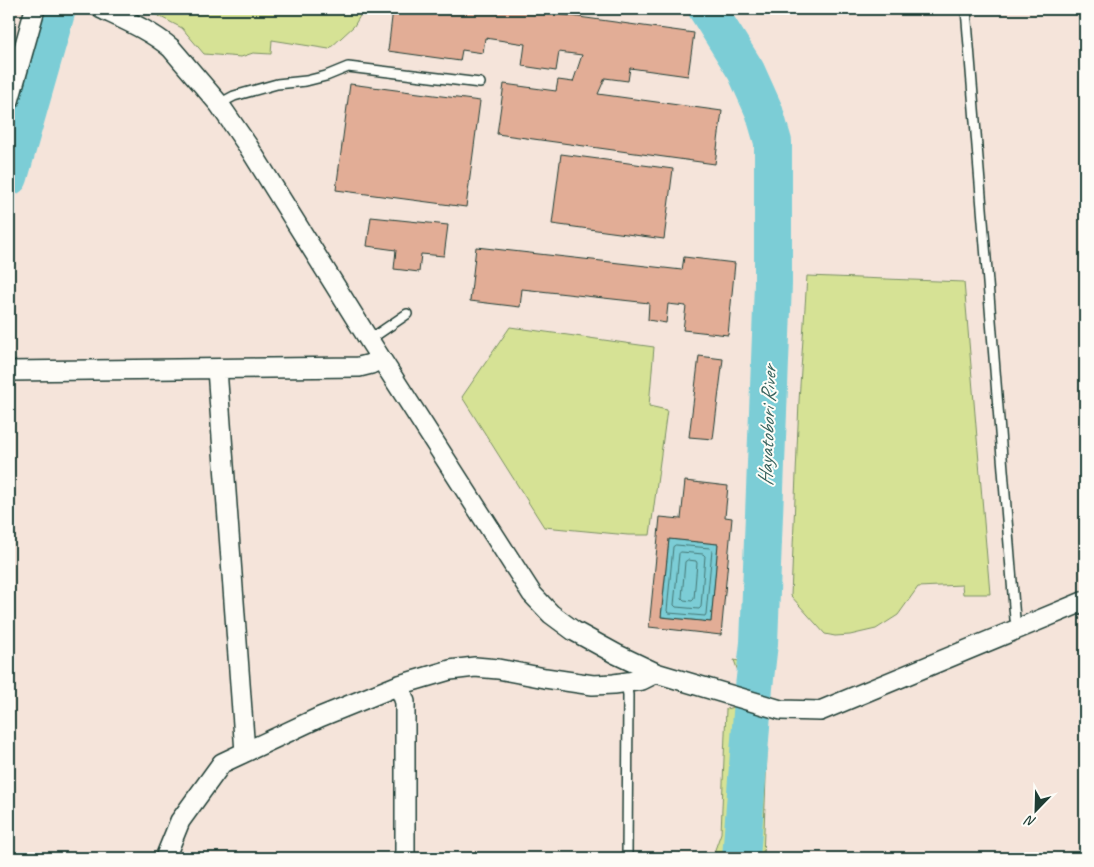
<svg xmlns="http://www.w3.org/2000/svg" width="1094" height="867" font-family="Caveat,sans-serif">
<rect width="100%" height="100%" fill="#f5e4da"/>
<filter id="ink" filterUnits="userSpaceOnUse"><feTurbulence type="fractalNoise" baseFrequency=".02" numOctaves="2"/><feDisplacementMap in="SourceGraphic" scale="10" xChannelSelector="R" yChannelSelector="G"/><feConvolveMatrix kernelMatrix="1 2 1 2 8 2 1 2 1" color-interpolation-filters="sRGB"/></filter>
<g filter="url(#ink)">
<!-- green -->
<path fill="#d6e295" stroke="#7a9064" d="M145 9H364L354 26 329 49 272 40 271 54 253 53 241 57 204 54 182 28Z
M807 276 964 282 990 594H963L962 585 918 587 898 615 876 629 850 635 835 636 825 634 791 596 799 401Z
M510 327 654 347 649 406 667 410 650 535H628L544 527 462 397Z
M734 660 768 667 764 716 768 724 763 858H712L721 833 726 709 734 707 741 680Z"/>
<!-- water -->
<path fill="#7ccdd6" stroke="#579395" d="M669 539 718 544 711 622 661 617Z"/>
<g fill="none" stroke-linecap="round" stroke-linejoin="round">
<!-- shore -->
<path stroke="#447775" stroke-width="1" d="M676 545 710 548 712 550 706 614 705 616 669 613 667 611 673 547Z
M681 552 703 554 705 556 701 607 699 609 676 607 674 605 679 554Z
M688 560 696 561 697 563 694 599 692 601 684 600 682 598 685 562Z"/>
<!-- river -->
<path stroke="#7ccdd6" stroke-width="38" d="M707 9 746 71 764 111 773 142V284L759 643 754 687 741 858
M9 177 57 9"/>
</g>
<!-- building -->
<path fill="#e2ad96" stroke="#1f3d34" fill-rule="evenodd" d="M393 9H521L694 33 688 76 630 68 628 81 605 78 598 94 722 111 715 164 497 134 504 84 556 91 558 80 573 82 582 55 559 52 556 71 522 66 525 44 485 38 483 53 462 50 460 61 388 51Z
M350 84 480 101 466 207 336 190Z
M561 154 673 169 664 239 552 224Z
M371 217 448 225 444 256 421 254 419 272 394 269 396 250 367 246Z
M476 247 682 270 684 257 735 263 728 335 683 330 686 306 668 304 666 323 648 320 649 303 522 289 520 307 470 301Z
M699 356 723 359 713 439 689 437Z
M685 481 728 486 725 517 732 518 721 635 649 627 660 517 681 519ZM669 539 718 544 711 622 661 617Z"/>
<g fill="none" stroke-linecap="round" stroke-linejoin="round">
<defs>
<path id="service" d="M966 9 1015 619 1019 628
M219 104 234 96 277 84 306 81 326 76 348 67 480 83
M369 340 407 314
M626 682 628 695 627 858"/>
<path id="minor" d="M102 9C125 20 151 31 171 48L219 104 248 146 369 340 532 594 551 614 574 631 616 654 656 673 781 710 820 711 1085 601
M9 101 35 9
M217 369 245 752
M9 371 359 367 371 364 381 359
M399 685 405 702V858
M165 858 180 821 222 763 320 717 399 685 450 670 475 667 498 669 545 678 593 685 614 684 642 680 656 673"/>
</defs>
<!-- service casing -->
<use href="#service" stroke="#1f3d34" stroke-width="12"/>
<!-- minor casing -->
<use href="#minor" stroke="#1f3d34" stroke-width="22"/>
<!-- service -->
<use href="#service" stroke="#fdfcf7" stroke-width="9"/>
<!-- minor -->
<use href="#minor" stroke="#fdfcf7" stroke-width="19"/>
</g>
</g>
<g text-anchor="middle" stroke-width="4" stroke-linejoin="round" paint-order="stroke">
<!-- water labels -->
<g font-size="21" font-style="italic" fill="#36615c" stroke="#fdfcf7">
<text transform="translate(767 426) rotate(-88)" y="7">Hayatobori River</text>
</g>
</g>
<!-- margin -->
<rect width="1094" height="867" fill="none" stroke="#fdfcf7" stroke-width="30"/>
<rect x="15" y="15" width="1064" height="837" fill="none" stroke="#1f3d34" stroke-width="2" filter="url(#ink)"/>
<!-- north arrow -->
<g transform="translate(1036 810) rotate(203)" stroke="#fdfcf7" stroke-width="4" paint-order="stroke">
<path d="M0-4L9 19L0 12L-9 19Z" fill="#1f3d34"/>
<text y="-8" font-size="14" font-weight="bold" text-anchor="middle" fill="#1f3d34">N</text>
</g>
</svg>
